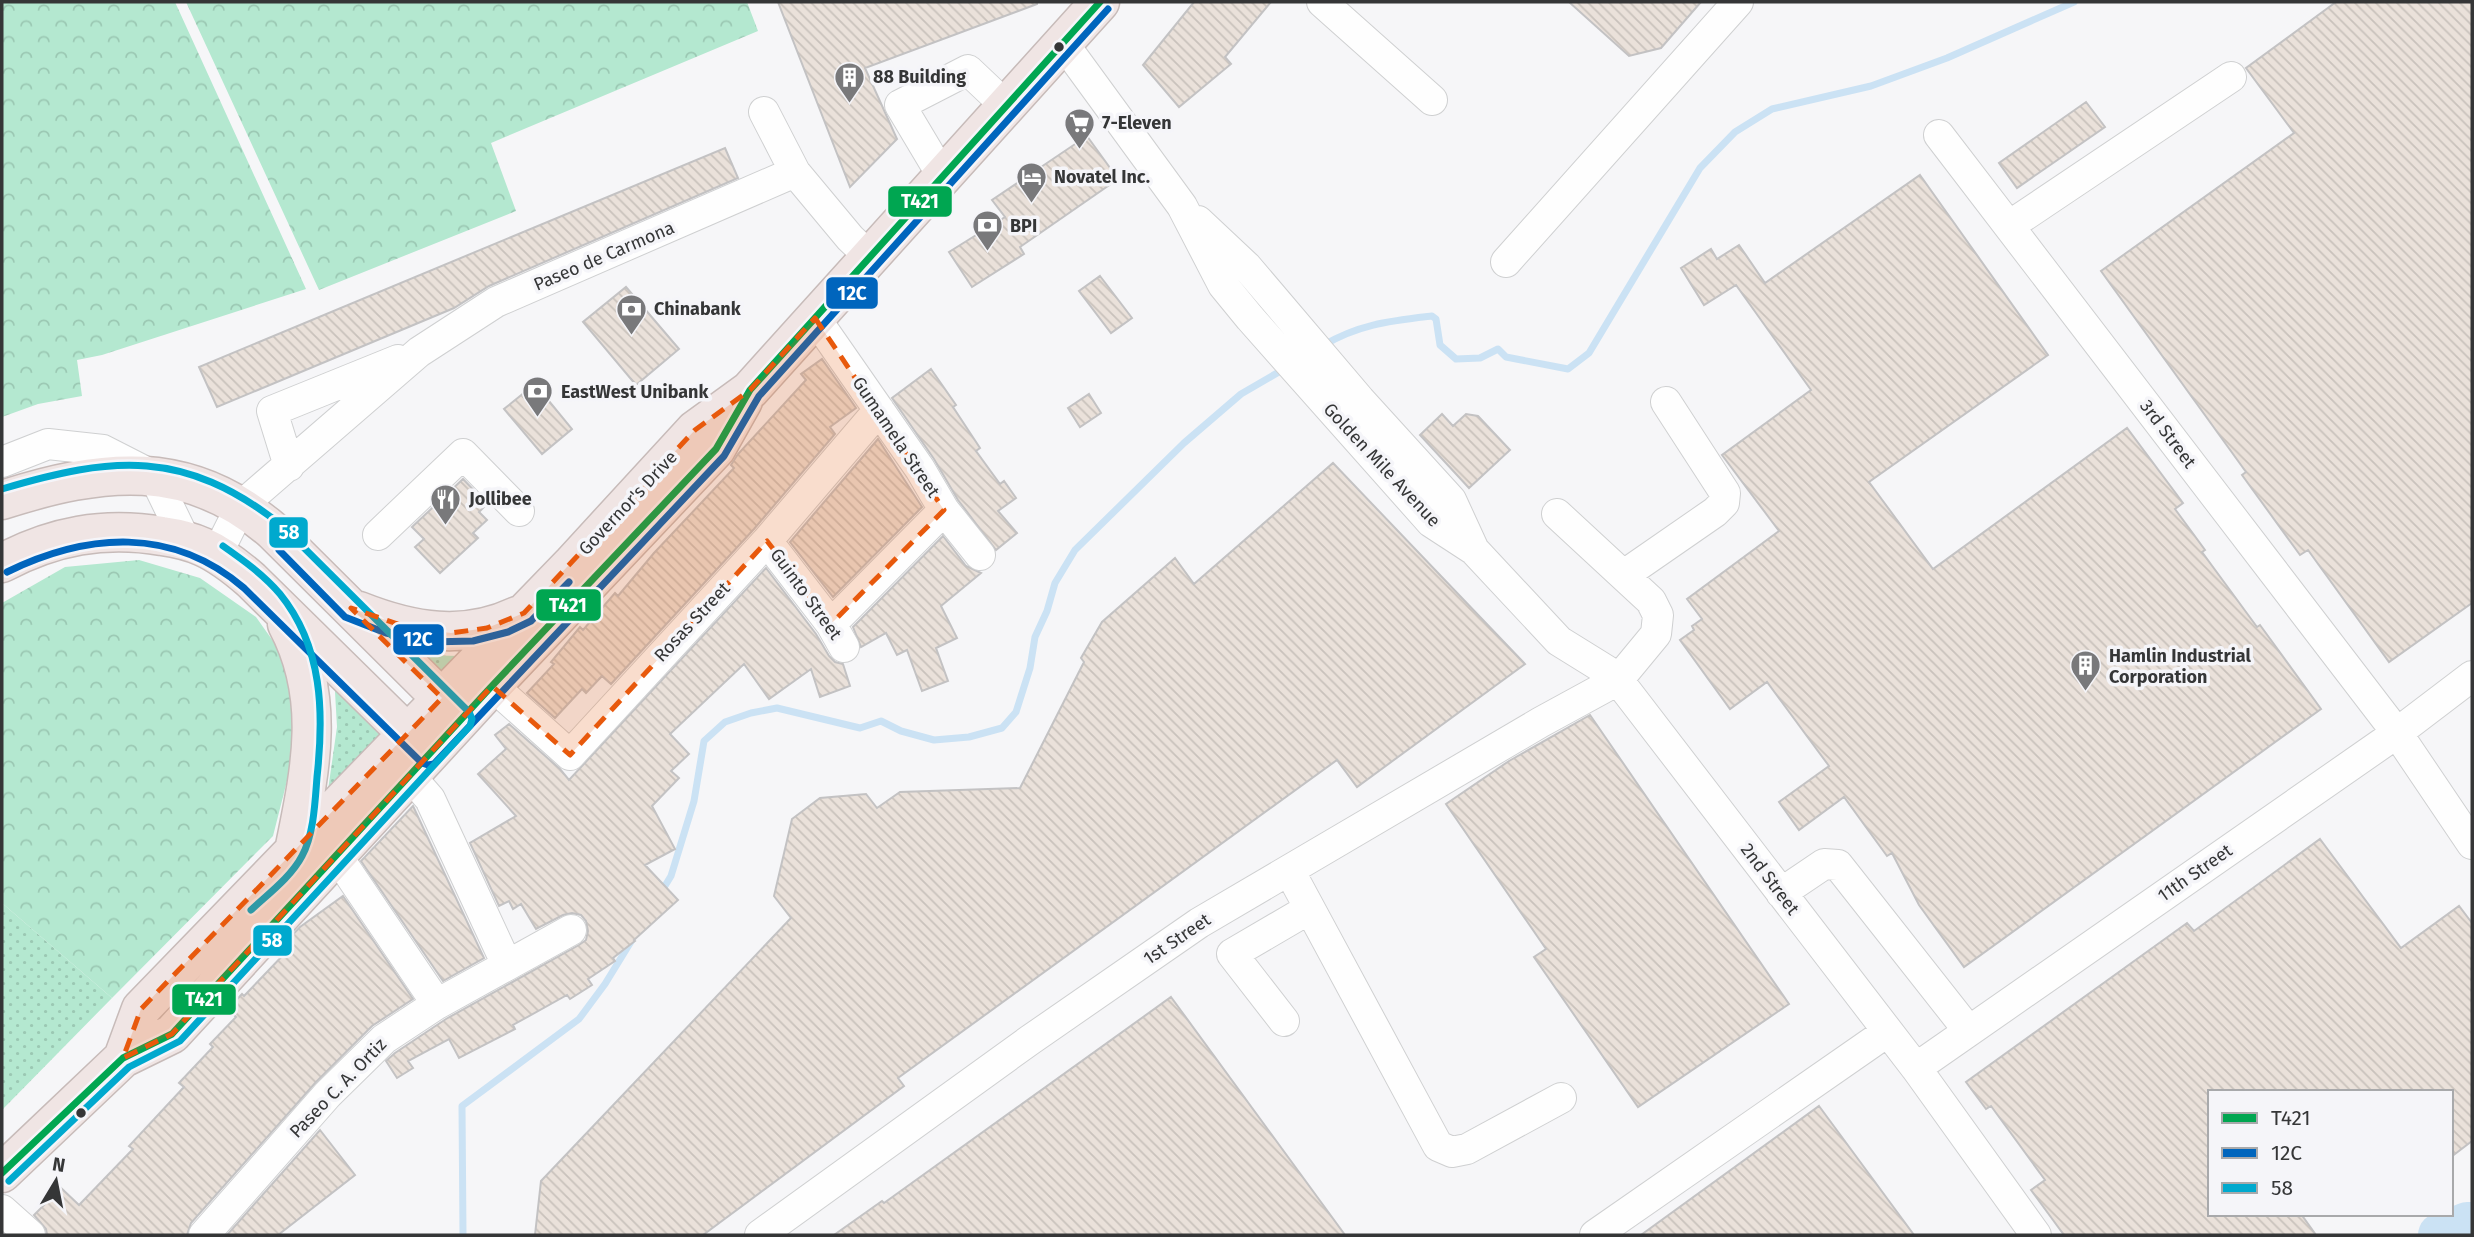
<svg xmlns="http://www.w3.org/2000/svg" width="2474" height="1237" font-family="'Fira Sans',sans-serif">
<defs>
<pattern id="grass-dots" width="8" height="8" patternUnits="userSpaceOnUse" patternTransform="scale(1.75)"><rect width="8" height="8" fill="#b4e8d0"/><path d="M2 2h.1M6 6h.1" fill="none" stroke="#9bc8b3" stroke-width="1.8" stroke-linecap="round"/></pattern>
<pattern id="forest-crowns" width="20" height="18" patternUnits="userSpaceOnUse" patternTransform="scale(1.75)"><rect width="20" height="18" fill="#b4e8d0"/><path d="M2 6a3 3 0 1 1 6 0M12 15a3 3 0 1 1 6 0" fill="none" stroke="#9bc8b3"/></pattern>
<pattern id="building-back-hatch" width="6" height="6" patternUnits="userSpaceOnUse" patternTransform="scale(1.75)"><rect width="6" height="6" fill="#eae1da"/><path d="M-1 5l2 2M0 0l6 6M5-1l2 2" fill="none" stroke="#c9c2bc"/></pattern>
</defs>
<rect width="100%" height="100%" fill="#f6f6f8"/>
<!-- grass -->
<path fill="url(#grass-dots)" d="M423 655 459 656 441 686Z
M334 674 393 736 326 804 337 727Z
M2 903 112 998 2 1110Z"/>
<!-- forest -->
<path fill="url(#forest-crowns)" d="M2 2H175L306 289 102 355 77 360 82 396 38 404 2 417Z
M186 2H747L758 31 491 143 516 211 319 290Z
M139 560 200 578 256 617 290 665 294 728 290 769 273 836 112 998 2 903V603L65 567Z"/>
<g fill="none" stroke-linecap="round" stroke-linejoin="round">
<!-- stream -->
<path stroke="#cbe2f4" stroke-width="7" d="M1322 346C1359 324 1390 321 1432 316L1436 319 1440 345 1456 359 1480 358 1498 349 1506 357 1568 369 1589 353 1700 168 1735 132 1772 109 1871 86 1947 58 2074 2
M660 894 671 876 694 801 704 741 725 722 751 713 777 708 860 728 881 721 901 731 934 740 969 737 1002 728 1016 712 1030 668 1035 637 1047 611 1055 583 1075 550 1184 443 1241 394 1284 369
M463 1235 462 1106 579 1019 605 984 632 940"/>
<!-- river -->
<path stroke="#cbe2f4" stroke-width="44" d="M2440 1235 2467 1224H2472"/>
</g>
<!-- building -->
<path fill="url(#building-back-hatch)" stroke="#c3c2c3" stroke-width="2" d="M778 2H1037V4L865 68 897 139 850 187Z
M1194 2H1271L1225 57 1231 64 1179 107 1143 65Z
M1569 2H1701L1661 48 1629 56Z
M2336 2H2472V603L2389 662 2308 550 2300 555 2242 475 2246 472 2101 271 2294 133 2246 68Z
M2086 102 2105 127 2017 188 1999 163Z
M1087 136 1118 179 1020 247 1024 254 972 287 949 252 1005 217 992 200Z
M725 148 738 178 489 286 454 308 217 407 199 367Z
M1920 175 2048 355 1869 482 1933 569 2127 428 2183 503 2175 509 2205 550 2202 552 2257 627 2260 625 2321 709 1964 967 1919 905 1892 853 1887 856 1844 797 1799 830 1779 802 1829 766 1767 682 1730 709 1680 640 1694 630 1692 626 1702 619 1687 599 1779 531 1722 455 1811 390 1736 285 1704 305 1681 268 1711 249 1717 259 1739 245 1765 283Z
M1100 276 1132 318 1111 333 1079 291Z
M626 287 679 349 636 385 583 322Z
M822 359 856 408 830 427 835 434 754 529 611 684 602 676 586 693 582 689 555 718 527 693 554 664 551 662 580 627 583 630 615 593 618 596 654 553 734 468 731 465 738 454 806 380 801 374Z
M931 369 956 405 953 407 980 448 976 451 1000 484 1004 481 1016 498 998 511 1017 533 996 550 958 500 934 459 892 398Z
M535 384 572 429 542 454 504 409Z
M1089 394 1101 413 1080 427 1068 408Z
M1442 414 1453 426 1466 414 1478 416 1510 450 1469 488 1420 435Z
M878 439 922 507 833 597 790 542Z
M1333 463 1525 664 1357 787 1337 760 898 1078 904 1086 703 1235H535L541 1181 791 918 774 896 792 819 820 798 866 794 877 808 900 792 1020 788 1084 662 1081 658 1102 622 1175 558 1194 584Z
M463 479 487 504 479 512 487 520 473 533 478 538 440 573 415 547 424 539 412 527Z
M943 536 966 566 981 573 941 606 957 638 936 648 948 681 922 691 907 650 897 655 886 633 861 647 853 627Z
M766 568 816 634 829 656 835 662 843 664 850 686 820 697 811 669 769 699 744 664 670 734 689 754 671 771 679 778 652 806 675 849 645 865 678 900 634 940 635 941 613 958 615 961 588 979 592 985 570 999 567 995 513 1025 515 1029 459 1058 449 1039 408 1061 413 1068 397 1078 386 1061 395 1053 446 1019 579 945 586 940 588 931 586 921 581 915 572 913 563 915 536 929 521 904 513 909 509 901 499 906 470 843 516 816 478 774 506 749 495 735 509 724 560 769 569 780Z
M1590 715 1789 1004 1638 1107 1534 957 1546 949 1446 804 1509 761Z
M413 806 484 958 443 981 361 861Z
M2320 839 2401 948 2459 906 2472 923V1141L2451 1157V1092H2210V1214H2301L2316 1235H2064L2031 1190 2045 1180 1991 1106 1986 1109 1966 1082 2187 923 2194 931Z
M343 896 413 999 372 1026 316 1082 191 1223 187 1235H47L46 1229 34 1215 61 1188 79 1205 133 1149 129 1146 184 1087 179 1083 213 1047 210 1044 236 1017 228 1009 242 994 244 996 288 950 283 945 300 927Z
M1171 997 1345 1235H834L882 1201 884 1203Z
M1819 1106 1914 1235H1641Z
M320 1130 355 1175 278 1235H227Z"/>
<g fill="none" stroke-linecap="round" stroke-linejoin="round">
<defs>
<path id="minor" d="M1322 2 1432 100
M1063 43 1182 206 1223 285 1250 318 1431 522 1474 550 1559 641 1609 672 1618 680 1916 1068 2036 1235
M764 112 795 172 850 238 870 257
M1939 135 2397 733 2472 844
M943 177 900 105 968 70 1006 106
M1198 221 1247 267 1360 400 1451 500 1474 550
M2009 226 2231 77
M1506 262 1738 2
M815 318 920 469 944 510 980 555
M2 462 48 444 103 450 154 476 185 540
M289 466 272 411 398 360
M378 535 463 454 519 511
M767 541 831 624 844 647
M217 554 241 506 419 352 496 302 795 172
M1624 575 1715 512 1724 503 1725 493 1666 402
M831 624 944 510
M493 686 570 755 767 541 879 410
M410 776 430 799 507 965
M337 856 437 1004
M1289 870 1438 1146 1452 1152 1467 1149 1561 1098
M1781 893 1824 864 1838 865 1968 1030
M1284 1021 1232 954 1309 909
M1916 1068 2397 733 2472 676
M2 1210 30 1235
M204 1235 328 1094 384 1039 437 1004 571 930
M760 1235 1030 1040 1199 923 1541 722 1618 680 1656 634 1658 615 1651 601 1557 514
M1595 1235 1887 1032"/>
<path id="highway" d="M2 500C102 468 188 457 273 531L458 715
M2 563C53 536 104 526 162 536 176 538 190 541 203 547 221 555 236 567 251 580L425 751
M359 611C412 632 464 641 517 616
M287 624C327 699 310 772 294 851
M123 1058 141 1009 571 565 695 430 750 390 1100 2
M2 1173 123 1058 172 1034 490 688 716 449 743 401"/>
</defs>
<!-- minor casing -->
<use href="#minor" stroke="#cfd0d1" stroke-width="32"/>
<!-- highway casing -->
<use href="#highway" stroke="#c7bbb9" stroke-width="41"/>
<!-- minor -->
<use href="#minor" stroke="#fefefe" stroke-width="30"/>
<!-- highway -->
<use href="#highway" stroke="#f0e5e4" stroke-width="38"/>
<defs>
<path id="bus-1" d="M2 1173 123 1058 172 1034 490 688 716 449 750 390 1100 2"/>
<path id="bus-2" d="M279 550 345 617 386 633 430 642 473 641 508 632 531 621 569 582
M7 572C87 533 172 526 244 588L422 763 428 765 434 764 724 456 759 396 1108 9"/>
<path id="bus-3" d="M2 489C113 456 184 449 280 524L469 712 472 719 470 726 180 1041 129 1067 9 1181
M223 546C243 560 264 575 280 594 323 647 324 713 317 777 315 802 314 834 302 856 291 877 268 894 251 910"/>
</defs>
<!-- bus-1 casing -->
<use href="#bus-1" stroke="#f5f5f9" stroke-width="12"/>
<!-- bus-2 casing -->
<use href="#bus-2" stroke="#f5f5f9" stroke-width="12"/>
<!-- bus-3 casing -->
<use href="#bus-3" stroke="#f5f5f9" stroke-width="12"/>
<!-- bus-1 -->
<use href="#bus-1" stroke="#00a651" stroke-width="7"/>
<!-- bus-2 -->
<use href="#bus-2" stroke="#0065bd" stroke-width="7"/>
<!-- bus-3 -->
<use href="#bus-3" stroke="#00a9ce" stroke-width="7"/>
</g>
<!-- marked area -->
<path fill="#e8590c" fill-opacity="0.2" stroke="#e8590c" stroke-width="5" stroke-dasharray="14 9" stroke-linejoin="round" d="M815 318 944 510 831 624 767 541 570 755 492 686 172 1034 123 1058 141 1009 442 698 351 608 409 628 451 633 487 628 524 613 695 430 750 390Z"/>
<!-- icons -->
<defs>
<symbol id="building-pin" viewBox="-11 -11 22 30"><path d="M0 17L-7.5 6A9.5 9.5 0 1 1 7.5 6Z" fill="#79797b" stroke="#f5f5f9"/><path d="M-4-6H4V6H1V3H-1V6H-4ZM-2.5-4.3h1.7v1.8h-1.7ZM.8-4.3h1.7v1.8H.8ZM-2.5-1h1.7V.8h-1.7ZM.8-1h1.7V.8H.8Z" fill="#fff"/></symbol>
<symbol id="supermarket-pin" viewBox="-11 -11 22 30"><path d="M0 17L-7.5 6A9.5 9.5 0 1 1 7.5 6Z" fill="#79797b" stroke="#f5f5f9"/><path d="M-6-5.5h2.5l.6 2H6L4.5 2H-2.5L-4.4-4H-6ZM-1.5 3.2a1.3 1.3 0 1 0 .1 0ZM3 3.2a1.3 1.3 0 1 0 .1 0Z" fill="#fff"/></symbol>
<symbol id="hotel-pin" viewBox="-11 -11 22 30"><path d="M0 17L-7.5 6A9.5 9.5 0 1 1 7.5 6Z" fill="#79797b" stroke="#f5f5f9"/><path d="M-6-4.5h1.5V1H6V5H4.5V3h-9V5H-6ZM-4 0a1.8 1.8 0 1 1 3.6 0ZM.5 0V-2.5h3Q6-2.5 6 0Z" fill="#fff"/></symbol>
<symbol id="bank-pin" viewBox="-11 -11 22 30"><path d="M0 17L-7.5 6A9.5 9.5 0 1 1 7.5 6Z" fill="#79797b" stroke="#f5f5f9"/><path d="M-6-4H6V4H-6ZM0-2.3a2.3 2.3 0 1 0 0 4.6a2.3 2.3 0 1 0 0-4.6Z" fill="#fff"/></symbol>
<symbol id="restaurant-pin" viewBox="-11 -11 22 30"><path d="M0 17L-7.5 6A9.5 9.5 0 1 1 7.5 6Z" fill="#79797b" stroke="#f5f5f9"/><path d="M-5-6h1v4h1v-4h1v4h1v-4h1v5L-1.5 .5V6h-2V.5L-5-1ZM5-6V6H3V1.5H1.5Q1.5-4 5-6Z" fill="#fff"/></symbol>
</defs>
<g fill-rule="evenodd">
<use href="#building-pin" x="832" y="60" width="35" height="47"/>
<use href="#supermarket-pin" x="1062" y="106" width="35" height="47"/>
<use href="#hotel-pin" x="1014" y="160" width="35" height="47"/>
<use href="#bank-pin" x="970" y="208" width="35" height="47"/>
<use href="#bank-pin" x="614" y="292" width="35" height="47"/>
<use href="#bank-pin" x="520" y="374" width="35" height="47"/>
<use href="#restaurant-pin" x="428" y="482" width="35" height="47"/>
<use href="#building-pin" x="2068" y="648" width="35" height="47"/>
</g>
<!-- markers -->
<g fill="#353637" stroke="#f5f5f9" stroke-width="2.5">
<circle cx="1059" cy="47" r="6"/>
<circle cx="81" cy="1113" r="6"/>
</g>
<g text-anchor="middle" stroke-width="7" stroke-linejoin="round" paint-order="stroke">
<!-- poi labels -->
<g font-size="18" font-weight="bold" fill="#353637" stroke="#f5f5f9" text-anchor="start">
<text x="873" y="83">88 Building</text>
<text x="1102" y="129">7-Eleven</text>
<text x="1054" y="183">Novatel Inc.</text>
<text x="1010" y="232">BPI</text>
<text x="654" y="315">Chinabank</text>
<text x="561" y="398">EastWest Unibank</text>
<text x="469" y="505">Jollibee</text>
<text x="2109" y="662">Hamlin Industrial<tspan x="2109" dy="21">Corporation</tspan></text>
</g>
<!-- street labels -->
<g font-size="18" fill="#353637" stroke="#f5f5f9">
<text transform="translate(604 256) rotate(-23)" y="6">Paseo de Carmona</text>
<text transform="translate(2168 434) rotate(53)" y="6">3rd Street</text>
<text transform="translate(896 437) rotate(56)" y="6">Gumamela Street</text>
<text transform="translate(1382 465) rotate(47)" y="6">Golden Mile Avenue</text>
<text transform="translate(628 503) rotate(-47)" y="6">Governor's Drive</text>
<text transform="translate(806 594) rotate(54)" y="6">Guinto Street</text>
<text transform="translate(692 622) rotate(-47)" y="6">Rosas Street</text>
<text transform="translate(2195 873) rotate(-35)" y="6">11th Street</text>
<text transform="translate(1770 879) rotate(53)" y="6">2nd Street</text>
<text transform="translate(1177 939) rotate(-34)" y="6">1st Street</text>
<text transform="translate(338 1088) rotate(-46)" y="6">Paseo C. A. Ortiz</text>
</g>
</g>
<g stroke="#f5f5f9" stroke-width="2.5">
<rect x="887" y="185" width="66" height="33" rx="7" fill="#00a651"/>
<rect x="825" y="276" width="54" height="34" rx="7" fill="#0065bd"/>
<rect x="268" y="516" width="41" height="33" rx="7" fill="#00a9ce"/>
<rect x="535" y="588" width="67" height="34" rx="7" fill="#00a651"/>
<rect x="392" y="623" width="53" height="33" rx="7" fill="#0065bd"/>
<rect x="252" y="924" width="41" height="33" rx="7" fill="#00a9ce"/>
<rect x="171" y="983" width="66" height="33" rx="7" fill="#00a651"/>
</g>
<g font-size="19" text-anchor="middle" font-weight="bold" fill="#fff">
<text x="920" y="208">T421</text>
<text x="852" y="300">12C</text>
<text x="289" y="539">58</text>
<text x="568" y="612">T421</text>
<text x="418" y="646">12C</text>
<text x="272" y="947">58</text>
<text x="204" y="1006">T421</text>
</g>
<!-- border -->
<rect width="2474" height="1237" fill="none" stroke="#353637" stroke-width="7"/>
<!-- legend -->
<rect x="2208" y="1090" width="245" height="126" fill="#f5f5f9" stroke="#a8a9ab" stroke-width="2"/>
<rect x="2222" y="1113" width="35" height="10" fill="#00a651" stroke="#a8a9ab" stroke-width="2"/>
<text x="2271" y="1125" font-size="21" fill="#353637">T421</text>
<rect x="2222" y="1148" width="35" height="10" fill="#0065bd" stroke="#a8a9ab" stroke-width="2"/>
<text x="2271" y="1160" font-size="21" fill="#353637">12C</text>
<rect x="2222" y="1183" width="35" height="10" fill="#00a9ce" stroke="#a8a9ab" stroke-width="2"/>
<text x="2271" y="1195" font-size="21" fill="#353637">58</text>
<!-- north arrow -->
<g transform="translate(56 1181) rotate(10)" stroke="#f5f5f9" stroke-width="5" paint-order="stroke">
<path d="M0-5L12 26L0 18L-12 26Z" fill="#353637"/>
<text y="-10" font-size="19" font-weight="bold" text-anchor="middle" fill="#353637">N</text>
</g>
</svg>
